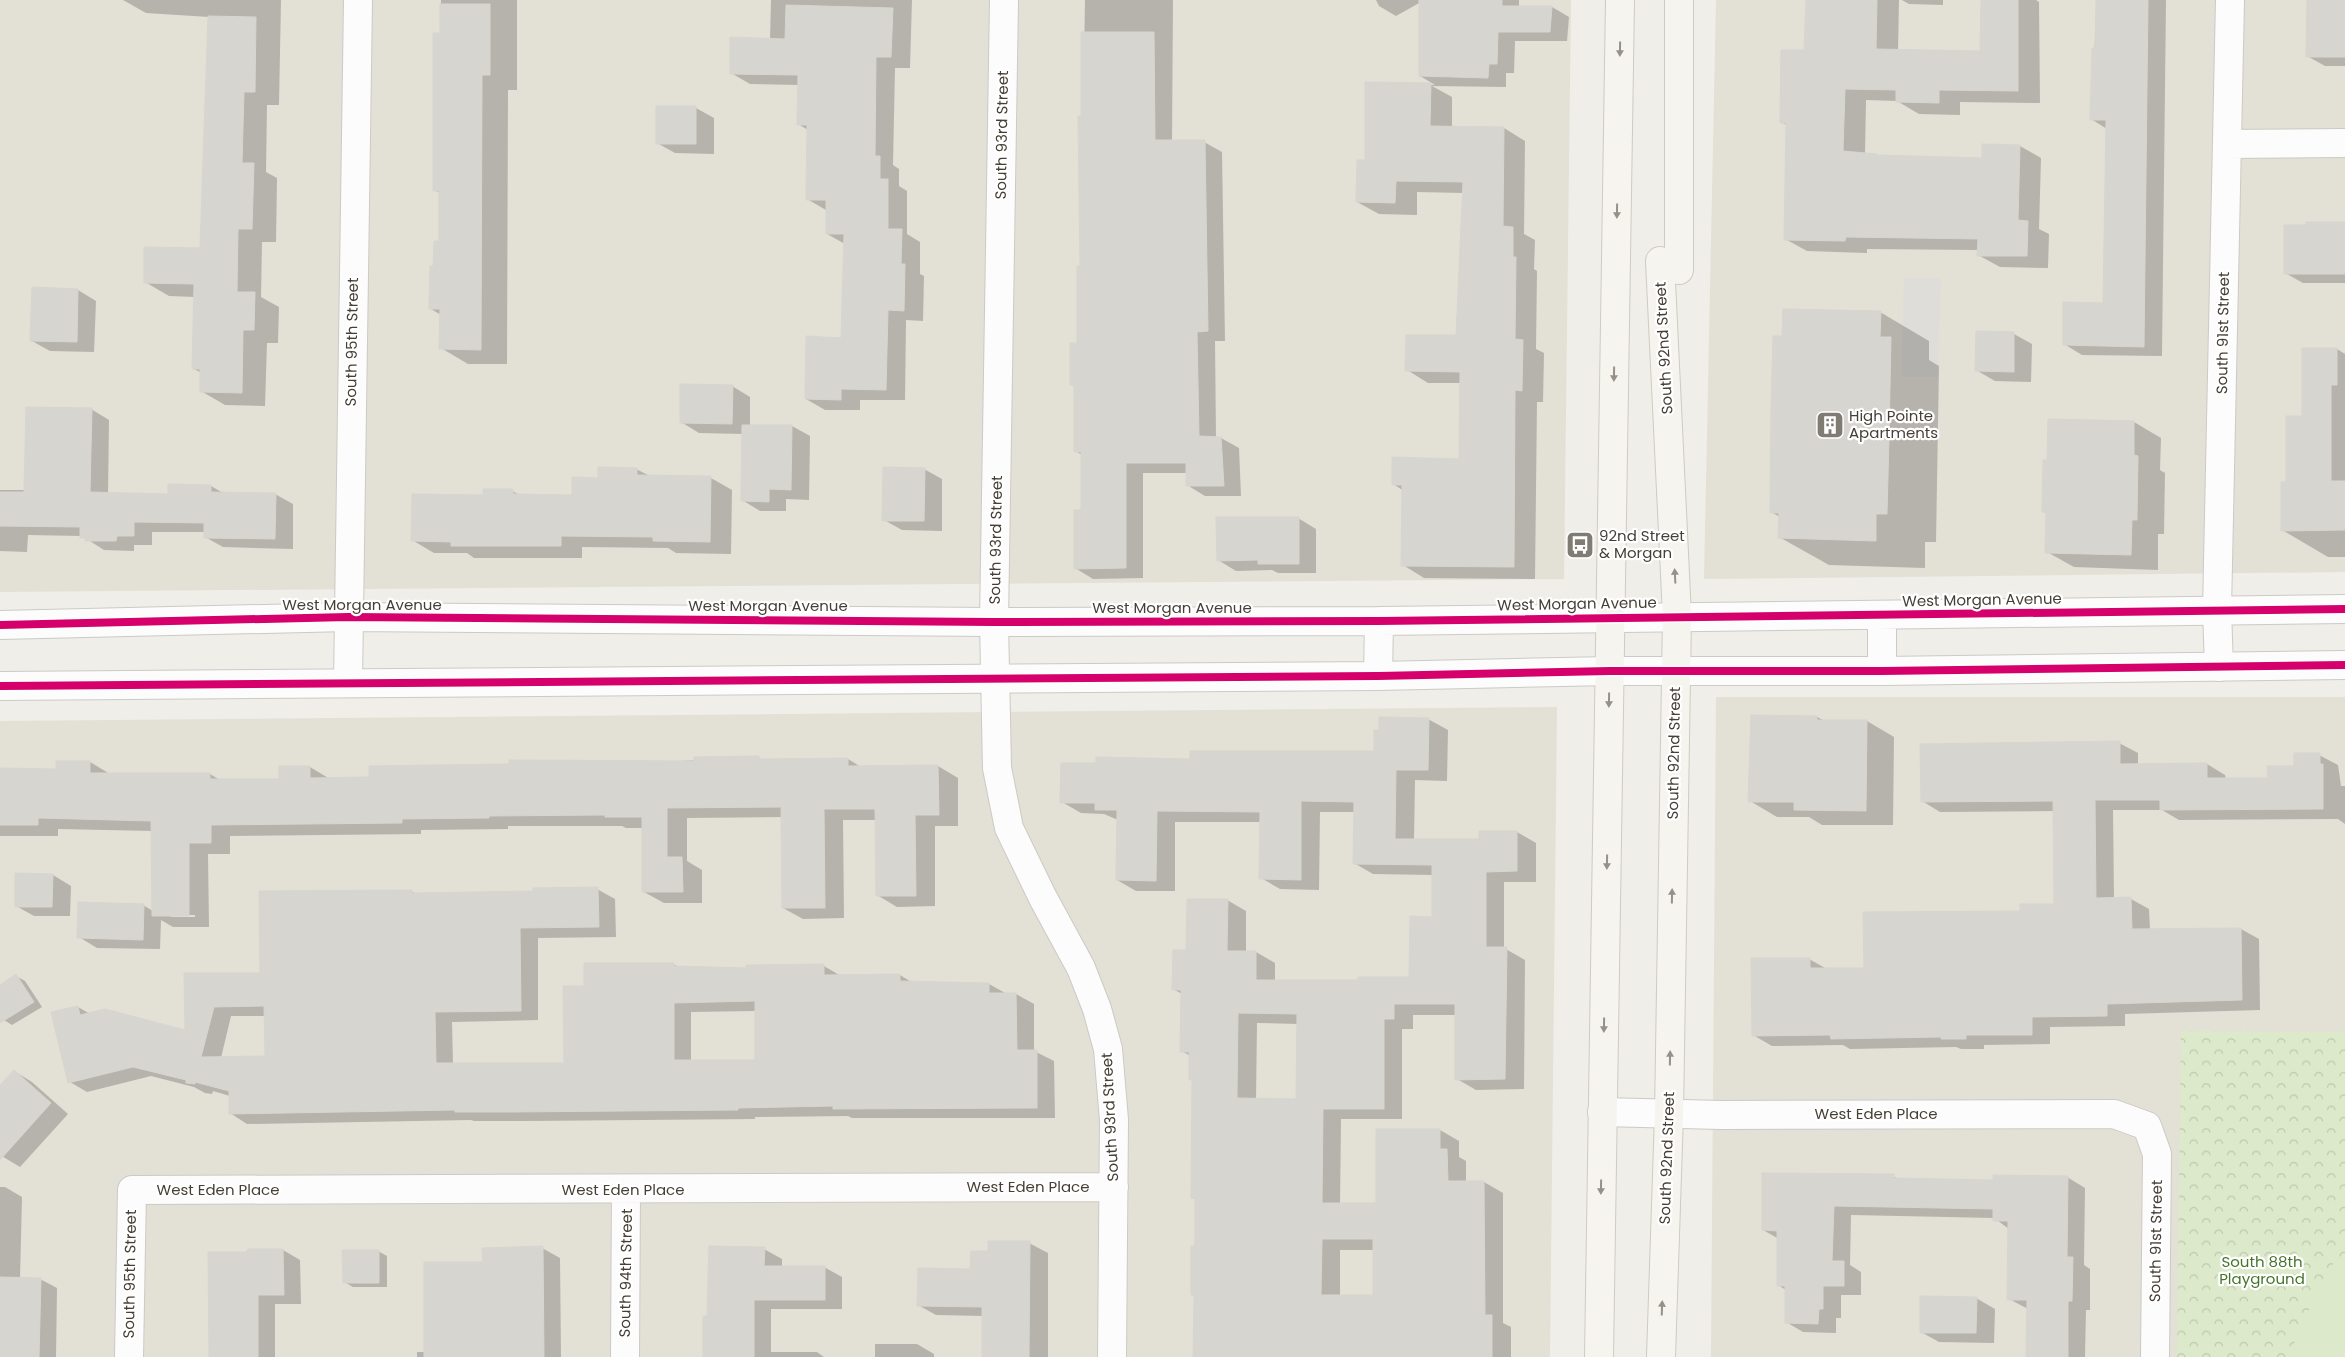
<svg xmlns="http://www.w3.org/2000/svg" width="2345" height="1357" font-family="Poppins,sans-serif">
<defs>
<pattern id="park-crowns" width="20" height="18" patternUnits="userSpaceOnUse" patternTransform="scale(1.25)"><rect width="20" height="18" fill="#dce9ca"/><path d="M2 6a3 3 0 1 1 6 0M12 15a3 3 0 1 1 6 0" fill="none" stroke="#bec9ae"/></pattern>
</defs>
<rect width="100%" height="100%" fill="#efeee9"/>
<!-- residential -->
<path fill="#e3e0d6" d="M0 0H1571L1564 579 0 592Z
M1716 0H2345V572L1704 579Z
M1716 697H2345V1357H1711Z
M1557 707 1550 1357H0V721Z"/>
<!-- park -->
<path fill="url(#park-crowns)" d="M2181 1031 2345 1032V1357H2177Z"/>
<!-- pitch -->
<path fill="#dce9ca" d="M2345 1253V1357H2290L2297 1334 2331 1266Z"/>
<!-- parking -->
<path fill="#deddd9" d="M1904 278H1941L1938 377H1901Z"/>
<!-- shadow -->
<path fill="#0003" fill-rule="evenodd" d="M123 0H281L279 105H267L266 172 277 178 276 242H262L261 297 279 307 278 343H267L265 406 225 405 201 391 202 373 194 369 195 297 169 296 145 282 202 249 209 17 146 13Z
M441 0H517V90H508L507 364H468L441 348V315L431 309 435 267 440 243V193L434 190Z
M771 0H912L910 68H895L893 165 899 169V186L907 191V234L920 242V274L924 276 923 321 906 320 905 400H860V410H825L806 399 842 339 845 244 827 234 826 210 807 199 808 130 798 124 799 85 750 84 731 73 770 40Z
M1085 0H1173L1172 142H1204L1222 152 1225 341H1215L1216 438H1221L1239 448 1241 496H1205L1187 485V473H1143V578L1093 579 1075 568 1082 511V455L1075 451V387L1071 384 1079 345Z
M1376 0H1519V7H1552L1569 17 1567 41H1515L1514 73H1506V87L1432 86 1452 97V128H1504L1525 141 1524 234 1535 240 1534 269 1537 271 1536 349 1544 353 1543 402H1537L1535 579 1424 578 1403 565 1404 491 1393 484 1460 461 1461 383H1428L1407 370 1457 337 1463 193 1417 192V215L1379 214 1357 202 1366 161 1367 83 1435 85 1420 76 1421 2 1396 16 1379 6Z
M1807 0H1899L1898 51 1981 53 1982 0H2036L2039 2 2040 103 1960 102V115L1919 114 1897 101 1866 100 1865 154 1880 157 1983 159 2020 146 2041 158 2039 229 2049 234 2048 268 2000 267 1978 255 1979 250 1867 249V253L1807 251 1785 239 1788 126 1781 122 1806 52Z
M1902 0H1943V5L1909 4Z
M2097 0H2166L2162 356 2082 355 2064 344 2104 304 2107 129 2091 119Z
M2308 0H2345V66H2325L2307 56Z
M657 107 696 108 714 118V154L675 153 657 143Z
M2345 223V283H2303L2285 273Z
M78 290 96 301 94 352 50 351 32 341Z
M1880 312 1929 341V360L1939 366 1936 542H1925V568L1829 565 1779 537 1780 517 1771 512Z
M2014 334 2032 344 2031 382 1995 381 1976 370Z
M2337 349 2345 354V557H2328L2282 530 2287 484Z
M732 386 750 397V426H792L810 436 809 500 786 499V511H760L742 500 743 434 699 433 681 422Z
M91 409 109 420 108 494 169 495V485L211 486 223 493 275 494 293 504V549L223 547 205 537V532H152V545H134V551L104 550 82 536 28 535 27 552 0 551V490H26Z
M2049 420 2134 422 2161 438 2160 470 2165 473 2164 534H2158V570L2074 567 2047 552V514L2043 511 2049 461Z
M636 469 650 476 711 478 732 490 731 554 676 553 668 548 582 547V558H474L467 553H434L412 540 485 496 512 491 520 495 573 496 599 479Z
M924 469 942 479V531L902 530 884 520Z
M1298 518 1316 529V573H1278L1272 570 1236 571 1218 560Z
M1817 717 1825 721H1867L1894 737 1893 825H1822L1809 817H1777L1750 801Z
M1428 719 1448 730 1447 781 1415 780 1414 840H1480V832H1517L1536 843V882H1504V948L1525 960 1524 1089 1476 1090 1457 1079V1015H1413V1029H1402V1119H1341L1340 1204H1378V1131L1440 1130 1459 1141V1157L1466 1161V1182H1484L1503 1193V1323L1511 1327V1357H1194L1195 1296 1192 1295 1197 1200 1192 1197 1193 1081 1191 1056 1181 1051 1182 994 1173 989 1187 951 1227 900 1246 911V952H1256L1275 963V981H1359L1410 979 1433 918V875L1373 874 1354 863 1355 812H1320L1319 890 1280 889 1261 878V822H1175V891H1136L1117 880 1118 820 1104 814 1081 813 1062 802 1191 760 1375 753ZM1257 1023 1298 1024 1297 1101 1256 1100ZM1340 1250H1374V1296H1340Z
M2119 743 2138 753V765L2207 764 2225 775 2226 779H2269L2319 755 2338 765 2341 786H2345V824L2338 819 2179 820 2162 810H2113L2114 899H2131L2149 909 2150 930 2241 929 2259 939 2260 1010 2125 1014V1026L2050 1027V1044L1984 1045V1049H1961L1956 1047 1850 1049 1843 1045 1772 1046 1753 1035 1809 959 1827 969H1865L2022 912 2055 906V811L1940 812 1922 801Z
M758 757 762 760 848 759 861 767 938 766 958 778V826H935V906L897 907 877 895 876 820H843L844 918 803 919 783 908 782 817 687 818V861L702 870V903H664L644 892 643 828H626L622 826H508V829L421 830V834L230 836V854H208L209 927H173L161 920 160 949 97 948 79 937 143 905 153 911V831L58 829V836H0V769L57 770 90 762 110 774H210L220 780H280V767H310L330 779ZM171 915H195V917H171Z
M53 875 71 886 70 916H34L16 906Z
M597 889 615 899 616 937 538 938V1020L452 1022 453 1064H565L585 987 673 964 679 967 747 969 824 966 841 976 900 975 913 983 989 984 1007 994H1016L1034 1004V1051L1054 1061 1055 1118H852L848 1116 755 1117V1119L530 1121H474L471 1120 247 1124 230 1113V1096L213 1091 212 1094 205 1093 194 1087 151 1076 87 1092 70 1082 78 1007 90 1014 186 1031V974H261L411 891 417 894 534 892ZM756 1011 757 1062H691V1012ZM231 1016H266V1058H221Z
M16 976 25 981 42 1007 12 1025 4 1020 0 1014V986Z
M14 1071 32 1082 68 1114 20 1167 0 1155V1087Z
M1893 1176 1900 1180 1995 1181 2067 1177 2085 1188 2084 1265 2090 1269V1310H2086L2085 1357H2027L2028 1309 2009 1299V1229L1994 1218 1851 1215 1850 1265 1861 1272V1295H1841V1318H1836V1333L1803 1332 1786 1322V1290L1778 1285 1779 1239 1763 1230Z
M0 1187H5L22 1197 20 1279H40L57 1288 56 1357H0Z
M1029 1243 1048 1253V1357H983V1316L936 1315 918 1305 972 1270 990 1253Z
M542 1248 560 1258 561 1357H417V1352H425Z
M764 1249 782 1259V1267H824L842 1277V1309H771V1352H817L824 1357H704L709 1317Z
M283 1250 300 1260 301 1304H275V1357H210V1254Z
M378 1251 387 1256V1287H353L344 1282Z
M1976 1298 1995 1309 1994 1343 1939 1342 1921 1332Z
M875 1344H917L934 1354V1357H875Z"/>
<!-- building -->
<path fill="#d7d5d0" stroke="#d7d5cf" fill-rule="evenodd" d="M1419 0H1502V6H1552L1550 32H1498L1497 64H1489L1488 78 1419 76Z
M1806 0H1877L1876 49 1980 51 1981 0H2018V91L1939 90V103L1896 102V90L1845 89 1843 151 1877 154V155L1982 158V144L2020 145 2018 220 2028 221 2027 256H1977L1978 239 1846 237 1845 241 1784 240 1786 123H1780L1781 50H1804Z
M2096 0H2148L2144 347 2063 345V302L2103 303 2106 120H2090L2092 48H2095Z
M2307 0H2345V57H2306Z
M440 4H490V75H482L481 350 439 349 440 309H429L430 266H433L434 241H439V191H433V33H440Z
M786 5 893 8 891 57H876L875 156H880V179H888V229H902L901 264H905L904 311 888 310 886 390 841 389V400L805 399 806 336 841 338 844 234H826V200H806L807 125H797L798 75 730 74V37L785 39Z
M208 16 256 17 255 92H244L242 163H254L252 229H238L237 292H255L254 330H243L242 393 200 392V369H192L194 284 144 283V247L200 248Z
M1081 32H1154L1155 140H1205L1208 331 1197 332 1199 436 1221 437 1224 486H1186V463H1126V568L1074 569V510H1081V452H1074V385H1070V343H1077V266H1080L1078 116H1081Z
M1365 82 1431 83 1430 126 1504 127 1503 226 1513 227V257H1516L1515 339 1523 340 1522 391 1515 390 1514 567 1401 566 1402 485H1392V457L1459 459 1460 372 1405 371 1406 335H1456L1463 182 1396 181 1395 203 1356 202 1357 160H1365Z
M656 106H696V144H656Z
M2306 222H2345V274H2284V225H2306Z
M32 287 78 289 77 342 30 341Z
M1783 309 1881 311 1880 337H1891L1889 438 1887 514H1876V541L1778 538 1779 513H1770L1771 410 1773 336H1782Z
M1976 331 2014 332V372L1975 371Z
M2302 348H2337V385H2331V481H2345V530L2281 531V482H2286V416H2302Z
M680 384 733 385 732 424 680 423Z
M26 407 92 408 90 492 168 494V484L211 485V492L276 493 275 539 204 538V523L134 522V536H117L116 541H85V538H80V527L0 526V492H24Z
M2048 419 2134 421V455L2138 456 2137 520H2132L2131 555 2045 553 2046 512H2042L2043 460H2047Z
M742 425H792L791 490 769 489V502L741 501Z
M598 467 637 468V475L711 476 710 542 653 541V537L561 536V546H451V542L411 541 412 494 483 495V489H513V494L572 495V477L598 478Z
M883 467 925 468 924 521H882Z
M1216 517H1299V564H1258V560L1217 561Z
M1751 715 1817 716V720H1867L1866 811 1794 810V802H1748Z
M1379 717 1429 718 1428 770H1396L1395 839H1479V831H1517V871L1486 872V947H1507L1505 1079 1455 1080V1004H1394V1019H1384V1109H1323L1322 1203H1376V1129H1440V1149H1447L1448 1181H1484L1485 1315H1492V1357H1193L1194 1295H1191V1246H1195V1199L1191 1198 1192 1080H1189V1052H1180L1181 990H1172L1173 950H1186L1187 899H1228L1227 951H1256V980H1358V977H1409L1410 916 1432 917V865L1353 864 1354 802 1301 801V880L1259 879 1260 812 1157 811 1156 881 1116 880 1117 810H1095V803H1060L1061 763H1096V757L1190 759V751H1374V730H1379ZM1238 1013 1297 1014 1296 1099 1237 1098ZM1322 1239H1373V1295H1321Z
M2120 741V764L2207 763V778H2268L2267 766H2294V753H2320V764H2323V809L2160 810V800H2095L2096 898 2131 897 2132 929 2241 928 2242 1000 2107 1004V1016L2032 1017V1035H1966V1039H1941V1037L1831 1039 1830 1035 1752 1036 1751 958H1810V968H1864L1863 912 2020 911V904H2054L2053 801 1921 802 1920 744Z
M759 756V759L848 758V766L938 765 939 815H915L916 896H876L875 809H824L825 908H782L781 807 667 808V857H682L683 892H642V817H605V815L489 816V818L402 819V823L211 825V843H189V916H152L151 821 38 818V825H0V768L56 769V761H90V773H210V779H279V766H310V778L369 777V766L509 764V760L694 761V757Z
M15 873 53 874 52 907H15Z
M598 887 599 927 520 928 521 1011 435 1012 436 1063H564L563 986H584V963H674V966L746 968V965L824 964V975L900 974V981L989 983V993H1016L1017 1050H1037V1108L833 1109V1106L738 1108V1110L512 1112H455V1110L229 1114V1091L195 1082V1084L186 1083V1080L133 1067 68 1083 51 1012 78 1006 80 1015 105 1009 185 1030 184 973H260L259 891 412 890V893L533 891V888ZM755 1001V1060H674V1003ZM264 1006 265 1056 201 1057 214 1007Z
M78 902 144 904 143 940 77 938Z
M16 974 34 1002 0 1023V985Z
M14 1070 51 1103 0 1160V1085Z
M1762 1173 1894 1174V1178L1993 1180V1175L2068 1176 2067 1257H2073L2072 1301H2068V1357H2026L2027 1300H2007L2008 1221H1993V1209L1834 1206 1832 1261H1844V1286H1823V1309H1819L1818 1324 1785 1323V1286H1777V1231L1762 1230Z
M988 1241H1030L1029 1357H982V1307L917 1306 918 1268 970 1269 971 1251H988Z
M543 1246 544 1357H424V1262H483L482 1248Z
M709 1246 765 1247 764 1266H825V1300H754V1357H703V1316H707Z
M248 1249H283L284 1295H258V1357H209L208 1252H246Z
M342 1250H379V1283H343Z
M0 1277 41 1278 39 1357H0Z
M1920 1296 1977 1297 1976 1333H1920Z"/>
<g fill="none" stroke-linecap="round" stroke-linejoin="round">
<defs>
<path id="minor" d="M1004 0 994 622 997 768 1009 828 1043 898 1081 968 1097 1009 1108 1049 1114 1120 1112 1357
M2227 144 2345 143
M2219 667 2217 610 2230 0
M348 683 358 0
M1602 1112 1722 1115 2114 1114 2147 1126 2157 1154 2155 1357
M129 1357 132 1190 1114 1187
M625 1357 626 1190"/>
<path id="tertiary" d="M1882 615V671
M0 625 348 617 994 622 1379 621 2345 609
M1378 676 1379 621
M0 686 948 679 1378 676 1610 671H1882L2345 665"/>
<path id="secondary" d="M1599 1357 1620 0
M1661 1357 1669 1114 1677 616 1660 261 1679 270V0"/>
</defs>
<!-- minor casing -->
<use href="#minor" stroke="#cccac5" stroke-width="30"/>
<!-- tertiary casing -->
<use href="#tertiary" stroke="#cccac5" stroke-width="30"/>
<!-- secondary casing -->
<use href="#secondary" stroke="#cecbc0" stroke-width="30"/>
<!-- minor -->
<use href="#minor" stroke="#fdfcfc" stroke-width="28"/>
<!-- tertiary -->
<use href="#tertiary" stroke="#fdfcfc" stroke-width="28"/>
<!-- secondary -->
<use href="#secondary" stroke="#f6f4ee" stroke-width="28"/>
<defs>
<path id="cycleway" d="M0 625 348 617 994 622 1379 621 2345 609
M0 686 948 679 1378 676 1610 671H1882L2345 665"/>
</defs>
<!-- cycleway casing -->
<use href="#cycleway" stroke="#fff" stroke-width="11"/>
<!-- cycleway -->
<use href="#cycleway" stroke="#d6006c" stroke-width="8"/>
</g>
<!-- one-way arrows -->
<defs><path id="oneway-solid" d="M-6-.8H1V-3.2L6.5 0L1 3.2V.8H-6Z" transform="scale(1.25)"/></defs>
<g fill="#959088">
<use href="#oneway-solid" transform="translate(1620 49) rotate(91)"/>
<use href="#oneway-solid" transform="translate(1617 211) rotate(91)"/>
<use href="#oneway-solid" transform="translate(1614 374) rotate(91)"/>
<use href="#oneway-solid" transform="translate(1675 576) rotate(-93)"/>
<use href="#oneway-solid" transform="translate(1609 700) rotate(91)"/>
<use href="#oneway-solid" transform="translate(1607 862) rotate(91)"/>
<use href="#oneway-solid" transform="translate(1672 896) rotate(-89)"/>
<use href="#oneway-solid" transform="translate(1604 1025) rotate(91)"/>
<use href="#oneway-solid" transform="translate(1670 1058) rotate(-89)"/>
<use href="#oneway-solid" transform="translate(1601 1187) rotate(91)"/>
<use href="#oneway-solid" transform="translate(1662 1308) rotate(-88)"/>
</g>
<!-- icons -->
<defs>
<symbol id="building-square" viewBox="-11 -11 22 22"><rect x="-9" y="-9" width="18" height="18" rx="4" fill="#807c74" stroke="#fff"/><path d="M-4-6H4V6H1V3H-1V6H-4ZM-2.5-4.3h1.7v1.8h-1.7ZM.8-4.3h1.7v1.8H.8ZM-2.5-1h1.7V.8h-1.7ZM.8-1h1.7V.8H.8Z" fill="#fff"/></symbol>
<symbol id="bus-square" viewBox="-11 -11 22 22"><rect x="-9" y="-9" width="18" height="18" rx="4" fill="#807c74" stroke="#fff"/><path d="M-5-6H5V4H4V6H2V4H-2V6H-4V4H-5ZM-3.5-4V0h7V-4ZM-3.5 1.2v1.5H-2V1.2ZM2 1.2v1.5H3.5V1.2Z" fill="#fff"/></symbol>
</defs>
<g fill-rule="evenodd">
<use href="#building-square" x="1814" y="409" width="32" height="32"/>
<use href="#bus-square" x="1564" y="529" width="32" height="32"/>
</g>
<g text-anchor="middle" stroke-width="4.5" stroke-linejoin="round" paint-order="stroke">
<!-- street labels -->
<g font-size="15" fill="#453f35" stroke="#fff">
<text transform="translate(1002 135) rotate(-89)" y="5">South 93rd Street</text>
<text transform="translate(2223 333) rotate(-89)" y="5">South 91st Street</text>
<text transform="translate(352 342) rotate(-89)" y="5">South 95th Street</text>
<text transform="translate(1664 348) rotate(-93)" y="5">South 92nd Street</text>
<text transform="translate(996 540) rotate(-89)" y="5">South 93rd Street</text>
<text transform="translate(1982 600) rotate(-1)" y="5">West Morgan Avenue</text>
<text transform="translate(1577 604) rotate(-1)" y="5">West Morgan Avenue</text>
<text x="362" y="610">West Morgan Avenue</text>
<text x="768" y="611">West Morgan Avenue</text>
<text x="1172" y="613">West Morgan Avenue</text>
<text transform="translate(1674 753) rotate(-89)" y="5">South 92nd Street</text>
<text x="1876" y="1119">West Eden Place</text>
<text transform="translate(1110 1117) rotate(-93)" y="5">South 93rd Street</text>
<text transform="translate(1667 1158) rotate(-88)" y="5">South 92nd Street</text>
<text x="1028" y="1192">West Eden Place</text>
<text x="218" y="1195">West Eden Place</text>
<text x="623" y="1195">West Eden Place</text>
<text transform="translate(2156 1241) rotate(-89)" y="5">South 91st Street</text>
<text transform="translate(626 1273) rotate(-89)" y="5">South 94th Street</text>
<text transform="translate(130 1274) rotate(-89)" y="5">South 95th Street</text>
</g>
<!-- poi labels -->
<g font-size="15" fill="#453f35" stroke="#fff" text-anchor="start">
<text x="1849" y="421">High Pointe<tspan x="1849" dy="17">Apartments</tspan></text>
<text x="1599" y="541">92nd Street<tspan x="1599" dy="17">&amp; Morgan</tspan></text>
</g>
<!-- park labels -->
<g font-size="15" fill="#46742b" stroke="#fff">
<text x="2262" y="1267">South 88th<tspan x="2262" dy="17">Playground</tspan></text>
</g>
</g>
</svg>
